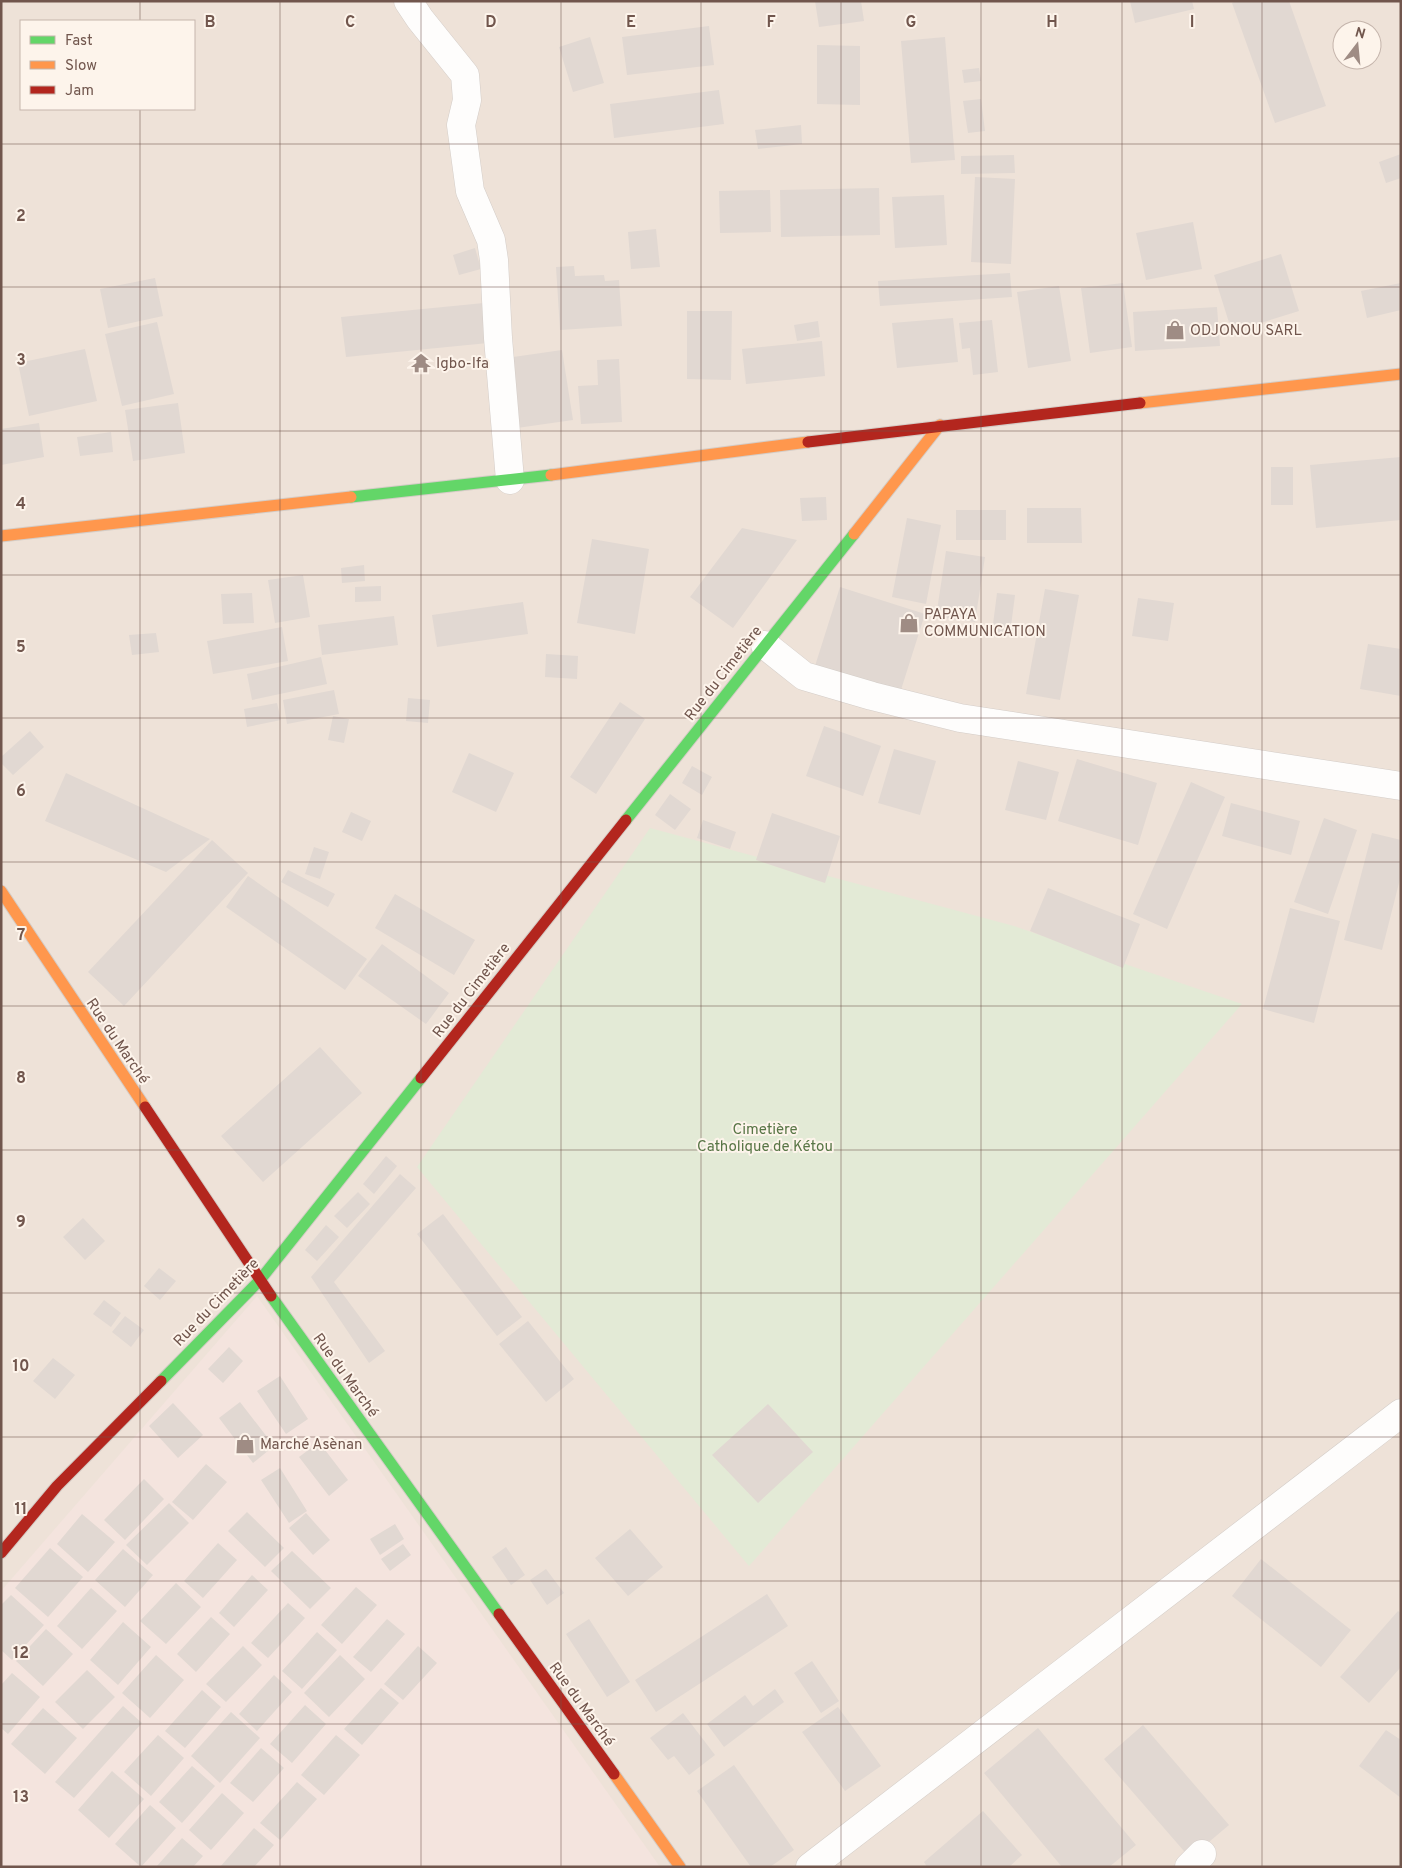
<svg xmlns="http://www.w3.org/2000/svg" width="1402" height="1868" font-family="Overpass,sans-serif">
<rect width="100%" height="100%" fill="#f5f0ea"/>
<!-- residential -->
<path fill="#eee2d8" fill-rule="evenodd" d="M1 1H1401V1867H1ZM21 21H194V109H21ZM1342 30H1372V60H1342Z"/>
<!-- commercial -->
<path fill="#f4e4de" d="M257 1296 660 1867H1V1591Z"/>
<!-- green -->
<path fill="#e3ead6" d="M650 828 1014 926 1242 1004 749 1566 417 1167Z"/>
<!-- building -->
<path fill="#e1d8d2" d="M815 1H861L864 21 819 27Z
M1130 1H1192L1194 9 1135 23Z
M1236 1H1289L1326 106 1275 123 1232 3Z
M709 26 714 65 627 75 622 37Z
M590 37 604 83 573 92 559 47Z
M945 37 955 160 911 163 901 41Z
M817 45 860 46V105L817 104Z
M979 68 981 81 964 83 962 70Z
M719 90 724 124 614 138 610 104Z
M981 99 985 131 968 133 963 101Z
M801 125 802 144 758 149 755 130Z
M1401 154V178L1386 183 1379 162Z
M1014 155 1015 173 961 174V156Z
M975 177 1015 179 1011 264 971 262Z
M879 188 880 235 781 237 780 190Z
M770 190 771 232 720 233 719 191Z
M944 195 947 245 895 248 892 197Z
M1193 222 1202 269 1146 280 1136 233Z
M656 229 660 267 631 269 628 232Z
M475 248 481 269 459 275 453 255Z
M1281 254 1299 311 1232 332 1214 275Z
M574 266 575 276 604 275 605 281 619 280 622 326 560 330 556 267Z
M1010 273 1012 297 880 306 878 281Z
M155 278 163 316 108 328 100 289Z
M1123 283 1132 347 1090 353 1081 288Z
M1401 283V310L1367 318 1361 291Z
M1059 286 1071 361 1028 368 1017 292Z
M484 303 488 343 346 357 341 317Z
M1217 307 1220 346 1135 351 1133 312Z
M687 311H732L731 380 687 379Z
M953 318 958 362 897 368 892 323Z
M992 320 998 372 973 375 970 348 962 349 959 323Z
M818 321 820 337 797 341 794 325Z
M157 322 174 394 122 406 105 334Z
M822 341 825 376 746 384 742 349Z
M85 349 97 401 29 416 18 363Z
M562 350 573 420 517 428 506 358Z
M619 359 622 422 581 424 578 386 598 385 597 360Z
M178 403 185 453 133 461 125 410Z
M39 423 44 457 1 465V429Z
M111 432 113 452 80 456 77 437Z
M1401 457V520L1316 528 1310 465Z
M1271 467H1293V505H1271Z
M826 497 827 520 802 521 800 498Z
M1027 508H1081L1082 543H1027Z
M956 510H1006V540H956Z
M907 518 941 525 926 604 892 597Z
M742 528 797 540 733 628 690 597Z
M592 539 649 549 635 634 577 623Z
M946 551 985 557 975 622 936 617Z
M364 565 365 581 342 583 341 568Z
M303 575 310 617 275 623 268 580Z
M381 586V601L355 602V587Z
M840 587 925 614 900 693 815 666Z
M1045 589 1079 595 1060 700 1026 694Z
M252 593 254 623 223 624 221 594Z
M997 593 1015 595 1010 634 992 632Z
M1138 598 1174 603 1168 641 1132 636Z
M523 602 528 634 437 647 432 615Z
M394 616 398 645 322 655 318 625Z
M282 627 288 661 213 674 207 641Z
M156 633 159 652 132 655 129 635Z
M1368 644 1401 649V696L1360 689Z
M546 654 578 656 577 679 545 677Z
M321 657 327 684 252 700 247 674Z
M334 690 339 714 287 724 283 700Z
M408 698 430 700 428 723 406 721Z
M620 702 645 719 596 794 570 777Z
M277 703 281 720 247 727 244 709Z
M333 716 349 719 344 743 328 740Z
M824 726 881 746 863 796 806 776Z
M30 731 44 747 13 775 1 763V757Z
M894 749 936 761 920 815 878 803Z
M469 753 514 773 496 812 452 792Z
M1077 759 1157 783 1138 845 1058 821Z
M1018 761 1059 772 1046 820 1005 810Z
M692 766 712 777 702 795 682 783Z
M66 773 210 839 166 872 45 821Z
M1191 782 1225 797 1167 929 1133 914Z
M670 794 691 809 675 830 655 815Z
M1231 803 1300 821 1291 855 1222 836Z
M351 812 371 821 362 841 342 832Z
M772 813 840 836 825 883 756 860Z
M1324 818 1357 830 1328 914 1294 902Z
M703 820 736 832 730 849 697 838Z
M1372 833 1401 840V875L1382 950 1344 940Z
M212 840 248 873 124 1006 88 972Z
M314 847 329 852 320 879 305 874Z
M288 870 335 894 328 907 281 882Z
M248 876 367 959 345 990 226 907Z
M1048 888 1140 924 1123 968 1030 931Z
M395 894 475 940 454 975 375 928Z
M1290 908 1340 921 1314 1023 1263 1009Z
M382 944 449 993 426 1024 358 976Z
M320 1047 362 1093 263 1182 221 1136Z
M386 1156 397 1166 374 1194 363 1184Z
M400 1174 416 1188 334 1282 385 1351 369 1363 311 1277Z
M358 1192 370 1204 347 1228 334 1216Z
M443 1214 522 1317 497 1336 417 1234Z
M83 1218 105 1241 85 1260 63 1237Z
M326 1225 339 1237 317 1261 305 1250Z
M159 1268 176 1281 160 1300 144 1286Z
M104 1300 121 1313 111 1327 93 1314Z
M125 1316 144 1330 131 1347 112 1332Z
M528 1321 574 1379 546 1402 499 1344Z
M229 1347 243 1361 223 1383 208 1369Z
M53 1358 75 1375 55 1399 33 1381Z
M280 1376 308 1419 286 1434 257 1391Z
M240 1402 274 1446 253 1463 219 1418Z
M173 1403 203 1435 178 1458 149 1426Z
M768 1404 813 1452 758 1503 712 1455Z
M319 1442 348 1480 329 1496 299 1457Z
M206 1464 227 1482 193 1520 172 1502Z
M280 1468 307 1511 289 1523 261 1480Z
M144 1479 164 1499 125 1540 104 1520Z
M169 1503 189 1523 147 1565 126 1545Z
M247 1512 284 1548 265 1567 228 1531Z
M306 1513 330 1540 313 1555 289 1528Z
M82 1514 115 1542 88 1572 57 1544Z
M395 1524 404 1539 380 1555 370 1539Z
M630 1529 663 1567 628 1596 595 1558Z
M218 1543 237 1560 203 1598 184 1581Z
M403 1544 411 1555 390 1571 381 1559Z
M506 1547 525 1575 511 1585 492 1557Z
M50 1548 83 1577 48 1617 15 1588Z
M123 1549 153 1575 125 1607 95 1580Z
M292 1551 331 1588 310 1609 271 1571Z
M1261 1559 1351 1630 1321 1667 1232 1596Z
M546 1569 564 1593 547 1605 530 1580Z
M252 1575 268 1590 234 1627 219 1613Z
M176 1583 201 1607 166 1644 140 1621Z
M356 1587 377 1605 342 1644 321 1625Z
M91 1588 117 1611 82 1649 57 1626Z
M767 1594 788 1626 656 1712 635 1680Z
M11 1595 44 1625 12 1660 1 1650V1605Z
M288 1603 305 1618 268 1658 251 1643Z
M1398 1611 1401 1613V1667L1369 1703 1340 1677Z
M211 1617 230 1634 196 1672 177 1654Z
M387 1619 405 1634 371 1672 353 1657Z
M589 1619 630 1682 607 1697 566 1634Z
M123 1622 151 1647 118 1685 90 1660Z
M46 1629 73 1654 43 1686 16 1661Z
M317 1632 337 1650 302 1689 282 1671Z
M243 1646 262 1665 226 1702 206 1684Z
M418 1646 437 1663 403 1700 384 1684Z
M156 1655 184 1680 150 1718 122 1693Z
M340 1655 365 1679 329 1717 304 1693Z
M812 1661 839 1701 821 1713 794 1673Z
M87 1670 115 1697 83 1729 55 1702Z
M12 1673 40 1697 8 1734 1 1728V1685Z
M274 1675 292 1692 257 1731 239 1714Z
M381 1688 399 1703 362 1745 344 1729Z
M775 1689 784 1702 724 1747 707 1724 745 1695 753 1706Z
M202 1690 221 1707 185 1748 165 1731Z
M305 1705 326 1724 292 1763 270 1744Z
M123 1706 142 1723 74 1798 55 1782Z
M838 1707 881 1766 845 1791 802 1732Z
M43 1708 77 1738 45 1774 11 1744Z
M231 1712 260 1738 220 1783 191 1756Z
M683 1713 715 1755 689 1775 674 1756 668 1760 650 1738Z
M1143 1725 1229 1825 1190 1858 1104 1759Z
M1038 1728 1136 1845 1109 1867H1062L984 1773Z
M1386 1730 1401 1740V1798L1359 1766Z
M158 1735 184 1758 151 1796 124 1772Z
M336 1735 360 1755 324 1795 301 1775Z
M261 1748 284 1768 253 1802 230 1783Z
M734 1765 794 1850 770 1867H751L697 1791Z
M192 1766 215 1786 182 1823 159 1802Z
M112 1771 144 1799 109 1838 78 1810Z
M297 1782 317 1799 280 1840 260 1823Z
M222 1793 244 1813 211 1850 189 1830Z
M150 1805 176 1828 141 1867 115 1844Z
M983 1811 1022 1855 1009 1867H927L924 1862Z
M254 1828 274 1845 254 1867H220Z
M182 1838 203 1856 193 1867H156Z"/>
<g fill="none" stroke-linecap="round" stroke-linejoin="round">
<defs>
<path id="street" d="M408 1 420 19 465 75 467 100 461 125 470 191 491 240 494 260 498 338 510 480
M765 645 804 676 872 696 960 718 1401 786
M810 1867 1401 1413
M1189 1867 1202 1854"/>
<path id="fast" d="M351 497 551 475
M626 820 854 534
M271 1296 499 1614
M161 1381 260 1280 421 1078"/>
<path id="slow" d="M1140 403 1401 374
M551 475 808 442
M854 534 940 425
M1 536 351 497
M1 891 145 1107
M614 1774 680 1867"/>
<path id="jam" d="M808 442 1140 403
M421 1078 626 820
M145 1107 271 1296
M1 1553 57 1486 161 1381
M499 1614 614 1774"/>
</defs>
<!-- street casing -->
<use href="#street" stroke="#d4cdc8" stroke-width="29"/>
<!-- fast casing -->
<use href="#fast" stroke="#d4ccc6" stroke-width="13"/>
<!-- slow casing -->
<use href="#slow" stroke="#d4ccc6" stroke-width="13"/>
<!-- jam casing -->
<use href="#jam" stroke="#d4ccc6" stroke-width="13"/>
<!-- street -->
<use href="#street" stroke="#fefdfc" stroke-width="28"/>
<!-- fast -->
<use href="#fast" stroke="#63d668" stroke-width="11"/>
<!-- slow -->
<use href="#slow" stroke="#ff974d" stroke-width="11"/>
<!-- jam -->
<use href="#jam" stroke="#b3261e" stroke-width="11"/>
</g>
<!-- grid -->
<path fill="none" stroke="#71564d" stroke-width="1" stroke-opacity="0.55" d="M140 1V21M280 1V1867M421 1V1867M561 1V1867M701 1V1867M841 1V1867M981 1V1867M1122 1V1867M1262 1V1867M140 109V1867M1 144H1401M1 287H1401M1 431H1401M1 575H1401M1 718H1401M1 862H1401M1 1006H1401M1 1150H1401M1 1293H1401M1 1437H1401M1 1581H1401M1 1724H1401"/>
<!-- icons -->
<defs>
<symbol id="shop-bare" viewBox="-9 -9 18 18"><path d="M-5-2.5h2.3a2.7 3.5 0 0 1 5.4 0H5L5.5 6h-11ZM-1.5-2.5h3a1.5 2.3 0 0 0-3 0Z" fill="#9f8c84" stroke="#fdf4eb" stroke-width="2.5" paint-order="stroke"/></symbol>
<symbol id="temple-bare" viewBox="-9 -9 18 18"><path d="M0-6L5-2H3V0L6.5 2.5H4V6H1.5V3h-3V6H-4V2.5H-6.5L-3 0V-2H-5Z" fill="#9f8c84" stroke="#fdf4eb" stroke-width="2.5" paint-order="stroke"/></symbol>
</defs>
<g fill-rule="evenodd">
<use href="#shop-bare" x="1161" y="316" width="28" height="28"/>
<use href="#temple-bare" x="407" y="349" width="28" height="28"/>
<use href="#shop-bare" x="895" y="609" width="28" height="28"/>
<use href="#shop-bare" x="231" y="1430" width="28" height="28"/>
</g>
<g text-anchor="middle" stroke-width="4" stroke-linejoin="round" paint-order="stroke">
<!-- poi labels -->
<g font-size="15" fill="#71564d" stroke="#fdf4eb" text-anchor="start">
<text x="1190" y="335">ODJONOU SARL</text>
<text x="436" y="368">Igbo-Ifa</text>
<text x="924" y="619">PAPAYA<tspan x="924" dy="17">COMMUNICATION</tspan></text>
<text x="260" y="1449">Marché Asènan</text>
</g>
<!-- street labels -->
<g font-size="15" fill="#71564d" stroke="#fdf4eb">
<text transform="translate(723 673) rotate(-52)" y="5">Rue du Cimetière</text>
<text transform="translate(471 990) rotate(-52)" y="5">Rue du Cimetière</text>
<text transform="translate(118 1041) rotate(56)" y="5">Rue du Marché</text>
<text transform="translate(216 1302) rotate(-46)" y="5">Rue du Cimetière</text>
<text transform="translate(346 1375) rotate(54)" y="5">Rue du Marché</text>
<text transform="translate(582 1704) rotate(54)" y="5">Rue du Marché</text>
</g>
<!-- park labels -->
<g font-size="15" fill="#587646" stroke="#fdf4eb">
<text x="765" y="1134">Cimetière<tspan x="765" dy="17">Catholique de Kétou</tspan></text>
</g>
</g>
<g font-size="16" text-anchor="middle" font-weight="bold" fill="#71564d" stroke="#fdf4eb" stroke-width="4" stroke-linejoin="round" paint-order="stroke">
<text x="210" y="27">B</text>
<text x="350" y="27">C</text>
<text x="491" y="27">D</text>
<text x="631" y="27">E</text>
<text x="771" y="27">F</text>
<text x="911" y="27">G</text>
<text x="1052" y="27">H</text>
<text x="1192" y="27">I</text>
<text x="21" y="221">2</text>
<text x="21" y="365">3</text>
<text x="21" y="509">4</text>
<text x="21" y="652">5</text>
<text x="21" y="796">6</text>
<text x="21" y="940">7</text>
<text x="21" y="1083">8</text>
<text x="21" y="1227">9</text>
<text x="21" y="1371">10</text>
<text x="21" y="1514">11</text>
<text x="21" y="1658">12</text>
<text x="21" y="1802">13</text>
</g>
<!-- border -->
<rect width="1402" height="1868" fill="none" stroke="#71564d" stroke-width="5"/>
<!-- legend -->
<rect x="20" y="20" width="175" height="90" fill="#fdf4eb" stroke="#c5b5ac"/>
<rect x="30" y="36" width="25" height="8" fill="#63d668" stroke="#c5b5ac"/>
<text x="65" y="45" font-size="15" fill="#71564d">Fast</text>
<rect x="30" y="61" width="25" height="8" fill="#ff974d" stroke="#c5b5ac"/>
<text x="65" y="70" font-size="15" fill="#71564d">Slow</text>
<rect x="30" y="86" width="25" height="8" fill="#b3261e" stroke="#c5b5ac"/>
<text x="65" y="95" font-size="15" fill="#71564d">Jam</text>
<!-- north arrow -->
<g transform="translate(1357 45) rotate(16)"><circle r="24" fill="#fdf4eb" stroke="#c5b5ac"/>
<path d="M0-4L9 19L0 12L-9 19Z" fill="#9f8c84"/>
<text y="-8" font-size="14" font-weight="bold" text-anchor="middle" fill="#71564d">N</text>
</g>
</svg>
